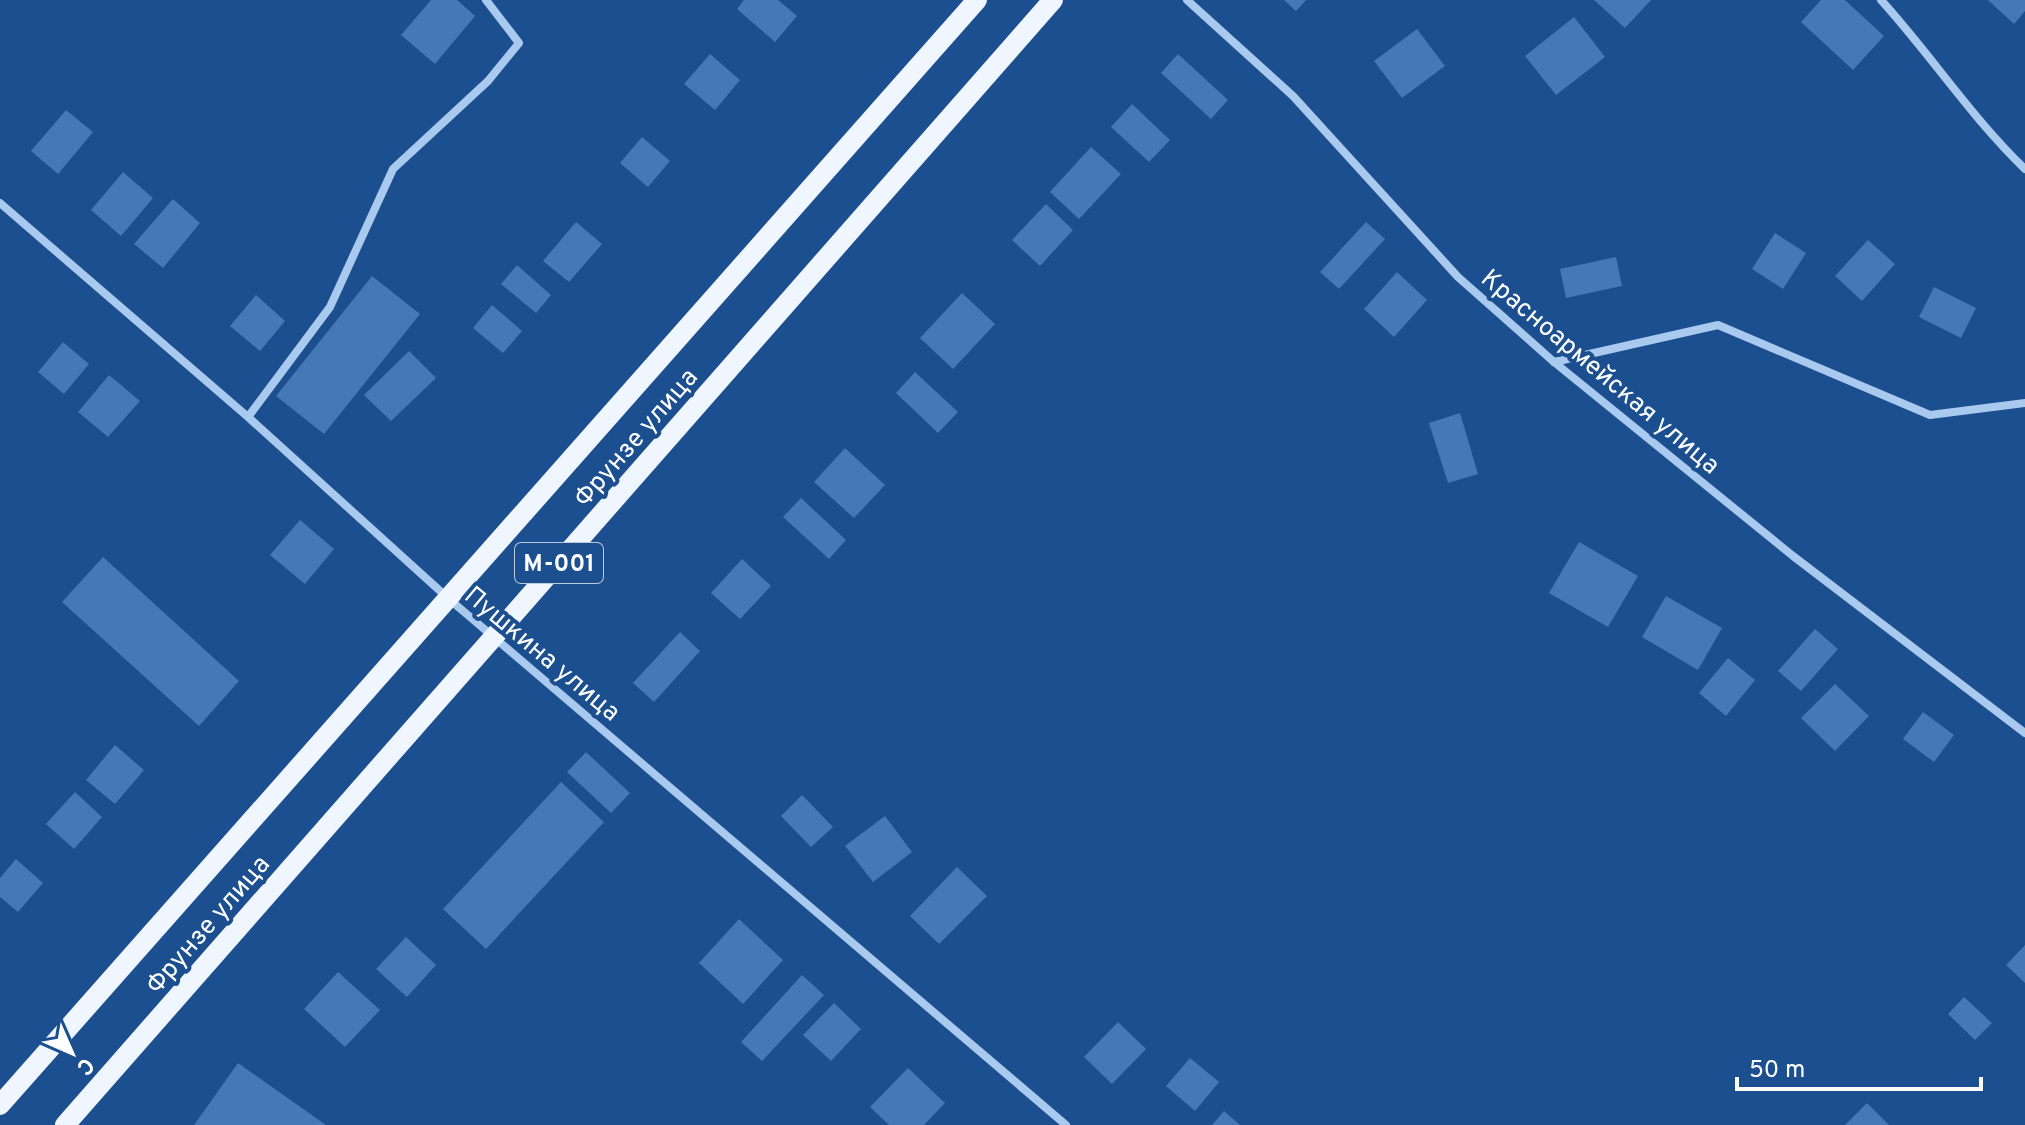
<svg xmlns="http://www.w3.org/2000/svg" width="2025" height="1125" font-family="Overpass,sans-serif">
<rect width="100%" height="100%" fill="#1b4f8f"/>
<!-- building -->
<path fill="#4478b7" d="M431 0H457L475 16 435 64 401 35Z
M744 0H778L797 16 775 42 737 9Z
M1284 0H1306L1296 11Z
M1594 0H1651L1625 28Z
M1821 0H1845L1884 36 1853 70 1801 22Z
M1988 0H2025V11L2014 24Z
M1574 17 1605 57 1556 95 1525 56Z
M1417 29 1445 66 1402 98 1374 61Z
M710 54 740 80 715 110 684 84Z
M1178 54 1228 100 1211 119 1161 73Z
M1132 104 1170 140 1149 162 1111 127Z
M66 110 93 132 58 174 31 151Z
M642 137 670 161 648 187 620 163Z
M1091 147 1121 174 1079 219 1050 192Z
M123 172 153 198 121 236 91 210Z
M173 199 200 223 163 268 134 244Z
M1046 204 1073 230 1040 266 1012 240Z
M576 222 602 244 569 282 543 261Z
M1366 222 1385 239 1339 289 1320 272Z
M1775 233 1806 253 1783 289 1752 269Z
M1868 240 1895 264 1862 301 1835 276Z
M1616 257 1622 286 1566 298 1560 269Z
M517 265 551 295 536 313 501 284Z
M1397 272 1427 300 1394 337 1364 309Z
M372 276 420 314 324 434 276 396Z
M1934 287 1976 308 1961 338 1919 317Z
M962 293 995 324 953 369 920 338Z
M256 295 285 321 260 351 230 326Z
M492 305 522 331 503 353 473 328Z
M63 342 89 364 64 394 38 372Z
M409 351 436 378 391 421 364 395Z
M915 372 958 412 938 433 896 393Z
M109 375 140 401 108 437 78 412Z
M1460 413 1478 474 1448 483 1429 423Z
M845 448 885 485 854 518 814 482Z
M801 498 846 540 829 559 783 517Z
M300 520 334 549 305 584 270 555Z
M1579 542 1638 576 1608 627 1549 593Z
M103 557 239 681 199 726 62 602Z
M742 559 771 586 740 619 711 593Z
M1666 596 1722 628 1698 670 1642 637Z
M1815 629 1838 649 1801 691 1778 671Z
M680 632 700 651 654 702 633 683Z
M1728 658 1755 680 1726 716 1699 693Z
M1835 684 1869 716 1835 751 1801 718Z
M1923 712 1954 735 1934 762 1903 739Z
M115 745 144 770 115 804 86 780Z
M586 752 630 793 611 813 567 772Z
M561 782 604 822 486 949 443 909Z
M75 792 102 817 74 849 46 824Z
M802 795 833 827 811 847 781 816Z
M885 816 912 852 873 882 845 846Z
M16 859 43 883 18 912 0 897V878Z
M957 867 987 896 939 944 910 916Z
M739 919 783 960 743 1004 699 963Z
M406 937 436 965 407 997 376 969Z
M2025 945V983L2006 965Z
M338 972 380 1010 345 1047 304 1009Z
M802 975 824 995 762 1061 741 1042Z
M1964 997 1992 1023 1975 1040 1948 1014Z
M834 1003 861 1029 831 1061 803 1035Z
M1118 1022 1146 1049 1112 1084 1084 1057Z
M1190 1058 1219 1082 1195 1111 1166 1086Z
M238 1063 326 1125H194Z
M908 1068 945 1103 924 1125H889L870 1107Z
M1867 1103 1889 1125H1845Z
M1224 1111 1240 1125H1212Z"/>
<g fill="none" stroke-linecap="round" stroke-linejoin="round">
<!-- minor -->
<path stroke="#a9c9ee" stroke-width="8" d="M1187 0 1293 96 1458 277 1554 362 1793 556 2025 733
M1881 0C1931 55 1971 117 2025 169
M0 203 248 417 449 599 1066 1125
M1554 362 1718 325 1930 415 2025 403
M248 417 330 307 393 169 488 81 519 43 486 0"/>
<!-- primary -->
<path stroke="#f0f6ff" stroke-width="20" d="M0 1105 977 0
M65 1125 1053 0"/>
</g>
<g text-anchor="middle" stroke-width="8" stroke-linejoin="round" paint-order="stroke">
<!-- shield labels -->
<rect fill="#1b4f8f" stroke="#bbcadd" stroke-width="2" x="515" y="543" width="88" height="40" rx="6"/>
<g font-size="24" font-weight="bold" fill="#fff">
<text x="559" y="571">M-001</text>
</g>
<!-- street labels -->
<g font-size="26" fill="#fff" stroke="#1b4f8f">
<text transform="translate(1601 371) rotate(40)" y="9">Красноармейская улица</text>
<text transform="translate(635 437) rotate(-49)" y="9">Фрунзе улица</text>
<text transform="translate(543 653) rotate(40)" y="9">Пушкина улица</text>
<text transform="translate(207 924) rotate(-49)" y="9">Фрунзе улица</text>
</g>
</g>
<!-- north arrow -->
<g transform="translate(72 1053) rotate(135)" stroke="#1b4f8f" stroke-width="6" paint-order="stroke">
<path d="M0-6L14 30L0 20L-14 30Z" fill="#ffffff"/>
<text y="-12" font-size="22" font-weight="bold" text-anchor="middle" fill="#ffffff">С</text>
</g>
<!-- scale -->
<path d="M1737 1077v12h244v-12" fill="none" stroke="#ffffff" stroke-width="4"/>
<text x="1749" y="1077" font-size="24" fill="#ffffff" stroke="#1b4f8f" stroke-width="6" paint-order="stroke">50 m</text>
</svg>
